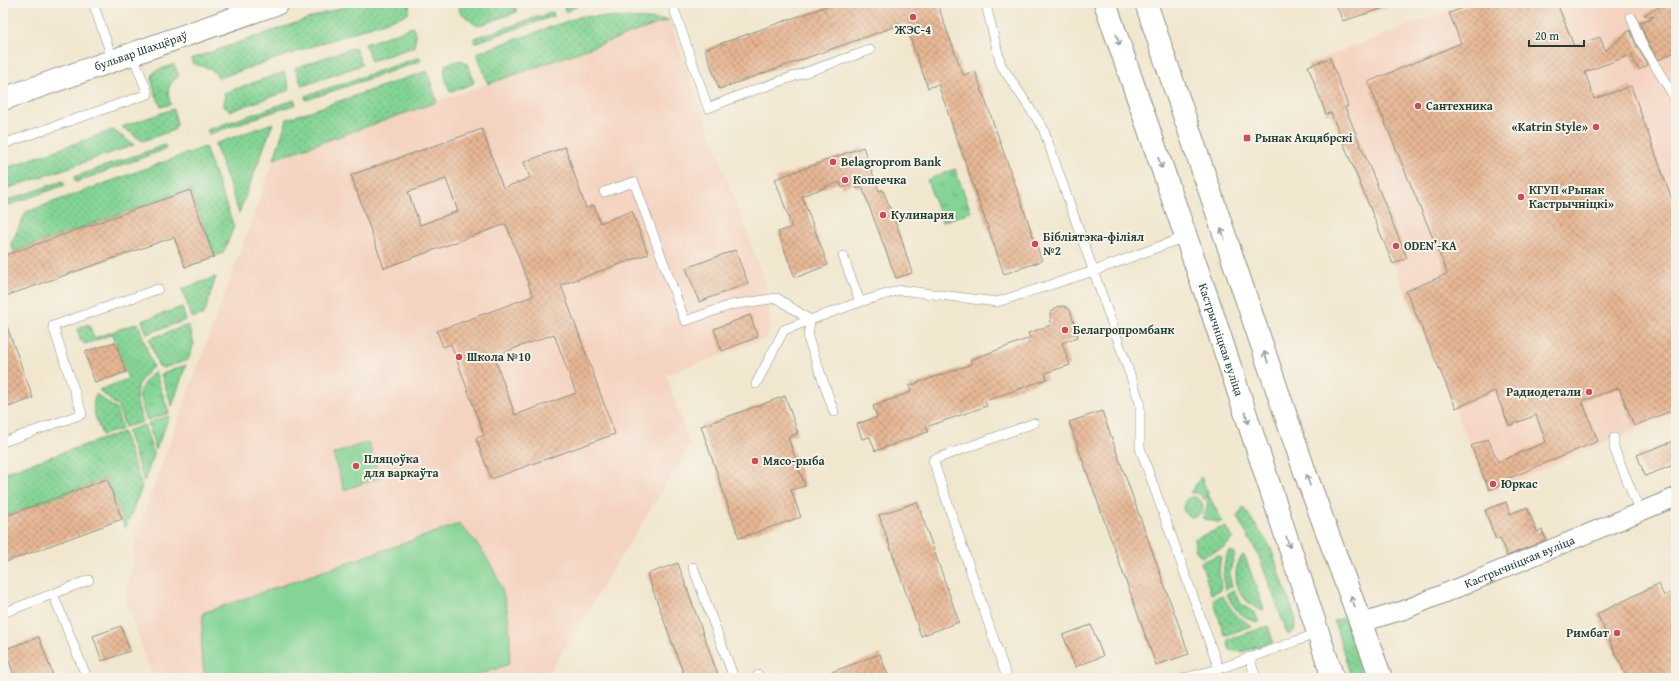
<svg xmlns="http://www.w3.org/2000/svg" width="1679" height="681" font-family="'Gentium Book Plus',serif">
<defs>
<pattern id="grass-dots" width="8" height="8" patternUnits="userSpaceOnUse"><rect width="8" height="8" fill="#83d495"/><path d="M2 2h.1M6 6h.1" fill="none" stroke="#6bad7a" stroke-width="1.8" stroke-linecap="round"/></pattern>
<pattern id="park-tufts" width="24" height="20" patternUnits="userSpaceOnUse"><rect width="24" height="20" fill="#83d495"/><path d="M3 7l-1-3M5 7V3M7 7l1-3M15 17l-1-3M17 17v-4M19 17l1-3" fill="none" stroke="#6bad7a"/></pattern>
<pattern id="building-cross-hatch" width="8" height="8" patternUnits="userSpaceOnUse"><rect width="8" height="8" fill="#e8b794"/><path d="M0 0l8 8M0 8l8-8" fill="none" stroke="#bb967a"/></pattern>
</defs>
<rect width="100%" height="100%" fill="#f7f3e8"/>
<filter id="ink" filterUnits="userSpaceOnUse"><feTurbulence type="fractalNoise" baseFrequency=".025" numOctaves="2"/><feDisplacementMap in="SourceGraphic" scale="8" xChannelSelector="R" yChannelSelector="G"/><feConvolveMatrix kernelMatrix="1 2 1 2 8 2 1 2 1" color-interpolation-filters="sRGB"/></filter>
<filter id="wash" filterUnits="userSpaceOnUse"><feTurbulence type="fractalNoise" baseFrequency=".012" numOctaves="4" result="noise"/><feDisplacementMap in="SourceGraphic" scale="16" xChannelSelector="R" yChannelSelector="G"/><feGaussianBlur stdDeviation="0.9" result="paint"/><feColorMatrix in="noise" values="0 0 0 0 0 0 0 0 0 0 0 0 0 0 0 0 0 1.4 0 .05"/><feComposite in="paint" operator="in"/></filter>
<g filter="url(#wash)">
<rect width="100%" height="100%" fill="#f1e7cf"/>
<!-- built -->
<path fill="#f5d3c1" d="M1467 3H1676V412L1490 492 1335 125 1307 64Z
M669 20 764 279 770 305 769 338 666 375 690 445 546 678H153L125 599 137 532 274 159Z"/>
<!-- grass -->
<path fill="url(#grass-dots)" stroke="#518864" d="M354 3H410L408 14 219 78C212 68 205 66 193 64L191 59Z
M458 3H505L516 8 517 12 477 26 460 12Z
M573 3H584L565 12 564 7Z
M609 3H662L664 7 610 5Z
M553 12 554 16 474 43 475 38Z
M582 16 669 20 488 84 477 53Z
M413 27 416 35 414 47 371 61 365 44Z
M355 47 362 65 302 86 295 68Z
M420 57 421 61 306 100 305 96Z
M461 60 468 64 474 83 450 92C447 83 442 73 446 64Z
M174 64 179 76C168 83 166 91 171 104L161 107C158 98 146 77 156 71 161 68 168 67 174 64Z
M427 71 437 102 274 159 287 119Z
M284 72 290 90 231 111 223 106 225 100 224 93Z
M294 100 296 104 209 134 207 130Z
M173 109 177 123 174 130 143 141 122 127Z
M273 123 239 213 215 144Z
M113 130 134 145 3 190V169Z
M165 145 166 149 76 182 74 177Z
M205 147 234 227 223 253 215 256 190 189 14 252 11 244 26 212Z
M63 181 65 185 3 207V202Z
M216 277 204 314 192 318 182 289Z
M182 307 186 320 147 334 142 321Z
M138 323 153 367C131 387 134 395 143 422L125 427 118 407 99 390 128 379 113 334 85 344 80 340 78 330 80 327 89 324 94 338Z
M188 325 194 343 188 360 166 367 163 368 158 365 149 339Z
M96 394 116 409 122 429 102 435C97 421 90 408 96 394Z
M123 432 142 487 125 528 107 479 3 517V473Z
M1201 477 1208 493 1205 500 1199 493H1190Z
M1209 496 1222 521 1220 523 1202 518 1207 509V502Z
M1183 507a10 10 0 1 1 20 0a10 10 0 1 1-20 0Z
M1243 507 1270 546 1296 620 1294 631 1288 635 1258 554 1237 517Z
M1223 527 1227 528 1233 538 1225 547 1201 557 1195 549 1194 539Z
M1228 552H1234L1235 554 1229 574 1232 587 1225 589C1222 576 1223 565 1228 552Z
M1219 555 1221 557 1219 570 1221 590 1211 594 1201 562Z
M1243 555 1246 559 1264 609 1260 610C1256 607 1250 604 1247 601 1234 588 1232 569 1243 555Z
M1234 591 1242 605 1255 613 1259 623C1243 618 1232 609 1227 593Z
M1222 595 1233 612 1251 626 1227 635 1224 634 1213 599Z
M1344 618 1368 678H1351L1350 674 1334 621Z
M1268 626 1273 642 1241 652 1230 650 1227 641 1230 639Z"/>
<!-- park -->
<path fill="url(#park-tufts)" stroke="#518864" d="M955 169 971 212 942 222 927 180Z
M186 365 172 406 161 374Z
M155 371 169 413 147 420C138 396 134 391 155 371Z
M169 416 156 450 148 423Z
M144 425 154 455 144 481 127 431Z"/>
<!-- pitch -->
<path fill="#83d495" stroke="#518864" d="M368 442 380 477 344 490 333 454Z
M459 524C500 565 514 607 509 664L471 678H205L201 650 203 613Z"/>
<g id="blocks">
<!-- building -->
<path fill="url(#building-cross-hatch)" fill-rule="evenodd" d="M836 3H937L963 75 975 71 1042 261 1004 274 938 84 928 88 905 23 719 89 705 49Z
M1335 3H1390V6L1343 21Z
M1476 3H1557L1574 46 1600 37 1605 51 1630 30 1637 47 1648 65 1639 70 1631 55 1585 72 1594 99 1631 86 1676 211V409L1634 426 1619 388 1582 401 1598 441 1505 480 1506 483 1489 490 1471 446 1488 439 1498 462 1546 442 1536 415 1509 426 1495 391 1456 408 1406 291 1447 274 1445 267 1368 82 1461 43 1449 13Z
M1667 3H1676V51L1659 60 1647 41 1640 22 1654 17 1644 15Z
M1330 58 1348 106 1345 107 1407 258 1393 264 1331 113 1326 114 1308 66Z
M482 129 503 188 530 178 524 162 565 147 586 208 594 205 600 223 632 211 648 254 561 285 615 434 491 479 476 438 484 435 451 344 443 347 437 331 533 296 506 224 384 268 351 175ZM446 179 458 211 420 225 408 192ZM554 334 576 393 515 415 494 356Z
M863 147 879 191 883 190 900 234 912 273 896 278 862 187 857 189 855 183 842 188 840 182 802 196 828 265 795 278 778 232 792 227 775 179Z
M190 190 214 257 185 267 174 237 3 297V256Z
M735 250 748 283 699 302 686 268Z
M1064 306 1070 310 1078 337 1062 343 1070 365 1045 373 1047 379 985 401 987 406 926 427 928 432 875 451 870 437 862 439 857 424 877 417 873 406 911 392 909 386 972 364 970 360 1030 338 1028 333 1051 325 1050 313 1056 307Z
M750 315 758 337 722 351 714 329Z
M3 321H5L33 398 3 409Z
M115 342 126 372 95 383 85 352Z
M785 396 798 433 788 437 805 486 791 490 801 517 739 538 701 426Z
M1102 411 1189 654 1156 665 1069 422Z
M1676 440V464L1645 476 1637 455Z
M107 479 122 519 3 563V517Z
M917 502 959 622 921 636 879 515Z
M1506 502 1510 514 1527 507 1537 532 1542 530 1546 540 1507 556 1500 538 1496 540 1485 510Z
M678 563 719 678H685L647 574Z
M1658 584 1664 596 1676 590V678H1627L1597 614Z
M1091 625 1103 656 1075 667 1063 635Z
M121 626 130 651 102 661 93 636Z
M39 637 54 678H15L5 649Z
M880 654 889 678H821V676Z"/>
</g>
</g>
<g filter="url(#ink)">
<use href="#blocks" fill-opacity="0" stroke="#889282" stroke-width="1"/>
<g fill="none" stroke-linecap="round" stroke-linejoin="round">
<defs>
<path id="service" d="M93 3 113 60
M672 3 708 108 743 94 870 50
M987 9 1001 65 1043 128 1140 403V448L1219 669
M1631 17 1642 44 1676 100
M3 144 148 94 132 53
M604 192 634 182 685 321 731 305 777 298 810 320
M843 256 860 302
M756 384 784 330 810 320
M834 412 808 338 810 320 860 302 900 290 997 302 1094 271 1185 237
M1614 438V448L1640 512
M3 442 82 414 53 326 158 289
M693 567 734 678
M53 594 87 678
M3 613 89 580
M1249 657 1256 678
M758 675 759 678
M1007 678 933 460 1034 423
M1184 678 1219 669 1318 633"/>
<g id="minor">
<path id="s1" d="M1361 623 1404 610 1676 497"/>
</g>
<g id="secondary">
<path id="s2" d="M1105 3 1211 309 1333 678"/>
<path d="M1146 3 1306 475 1381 678"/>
<path id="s3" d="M3 99 278 3"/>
</g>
</defs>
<!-- service casing -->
<use href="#service" stroke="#889282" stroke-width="10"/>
<!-- minor casing -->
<use href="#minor" stroke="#889282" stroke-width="20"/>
<!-- secondary casing -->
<use href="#secondary" stroke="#889282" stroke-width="24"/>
<!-- service -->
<use href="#service" stroke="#fff" stroke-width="9"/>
<!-- minor -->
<use href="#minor" stroke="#fff" stroke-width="18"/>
<!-- secondary -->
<use href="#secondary" stroke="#fff" stroke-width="22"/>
</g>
<!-- one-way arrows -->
<defs><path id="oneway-shaft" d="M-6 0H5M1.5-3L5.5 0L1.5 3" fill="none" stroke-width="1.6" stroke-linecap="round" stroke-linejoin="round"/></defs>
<g stroke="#8f9e9a">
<use href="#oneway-shaft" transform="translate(1118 40) rotate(71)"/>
<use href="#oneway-shaft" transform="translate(1160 163) rotate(71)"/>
<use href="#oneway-shaft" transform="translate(1223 234) rotate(-109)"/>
<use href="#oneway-shaft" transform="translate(1266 357) rotate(-109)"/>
<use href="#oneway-shaft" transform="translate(1247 418) rotate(72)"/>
<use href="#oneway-shaft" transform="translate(1308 480) rotate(-110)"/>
<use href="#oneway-shaft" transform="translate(1288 542) rotate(72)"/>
<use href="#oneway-shaft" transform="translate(1353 602) rotate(-110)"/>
</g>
</g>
<!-- markers -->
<g fill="#d1495b" stroke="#f7f3e8" stroke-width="1.5">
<circle cx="913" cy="17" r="4"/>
<circle cx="1418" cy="106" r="4"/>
<circle cx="1596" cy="127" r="4"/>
<rect x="1243" y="134" width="8" height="8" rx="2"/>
<circle cx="833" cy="162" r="4"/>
<circle cx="845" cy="180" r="4"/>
<circle cx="1521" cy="197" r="4"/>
<circle cx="883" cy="215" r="4"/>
<circle cx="1035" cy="244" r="4"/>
<circle cx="1396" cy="246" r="4"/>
<circle cx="1065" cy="330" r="4"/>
<circle cx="459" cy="357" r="4"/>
<circle cx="1589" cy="392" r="4"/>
<circle cx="755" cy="461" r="4"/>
<circle cx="356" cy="466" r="4"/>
<circle cx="1493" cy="484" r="4"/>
<circle cx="1617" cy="633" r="4"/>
</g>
<g text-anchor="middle" stroke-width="4" stroke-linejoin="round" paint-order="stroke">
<!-- poi labels -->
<g font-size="12" font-weight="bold" fill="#1f3d34" stroke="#f7f3e8" text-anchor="start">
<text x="913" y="34" text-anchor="middle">ЖЭС-4</text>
<text x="1426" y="110">Сантехника</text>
<text x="1588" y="131" text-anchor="end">«Katrin Style»</text>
<text x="1255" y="142">Рынак Акцябрскі</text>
<text x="841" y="166">Belagroprom Bank</text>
<text x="853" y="184">Копеечка</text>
<text x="1529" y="194">КГУП «Рынак<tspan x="1529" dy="14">Кастрычніцкі»</tspan></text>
<text x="891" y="219">Кулинария</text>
<text x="1043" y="241">Бібліятэка-філіял<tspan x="1043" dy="14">№2</tspan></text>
<text x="1404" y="250">ODEN’-KA</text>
<text x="1073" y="334">Белагропромбанк</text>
<text x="467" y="361">Школа №10</text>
<text x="1581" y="396" text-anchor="end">Радиодетали</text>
<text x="364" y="463">Пляцоўка<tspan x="364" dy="14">для варкаўта</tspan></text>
<text x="763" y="465">Мясо-рыба</text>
<text x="1501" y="488">Юркас</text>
<text x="1609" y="637" text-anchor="end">Римбат</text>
</g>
<!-- street labels -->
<g font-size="12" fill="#1f3d34" stroke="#f7f3e8">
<text dy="4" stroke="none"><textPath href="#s3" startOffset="146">бульвар Шахцёраў</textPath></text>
<text dy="4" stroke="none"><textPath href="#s2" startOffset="356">Кастрычніцкая вуліца</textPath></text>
<text dy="4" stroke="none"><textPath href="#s1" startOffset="170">Кастрычніцкая вуліца</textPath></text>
</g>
</g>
<!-- margin -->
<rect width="1679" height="681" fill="none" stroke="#f7f3e8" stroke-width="16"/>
<!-- scale -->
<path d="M1529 40v6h55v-6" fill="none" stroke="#1f3d34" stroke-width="2"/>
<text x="1535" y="40" font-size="12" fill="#1f3d34" stroke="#f7f3e8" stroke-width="3" paint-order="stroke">20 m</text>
</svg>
